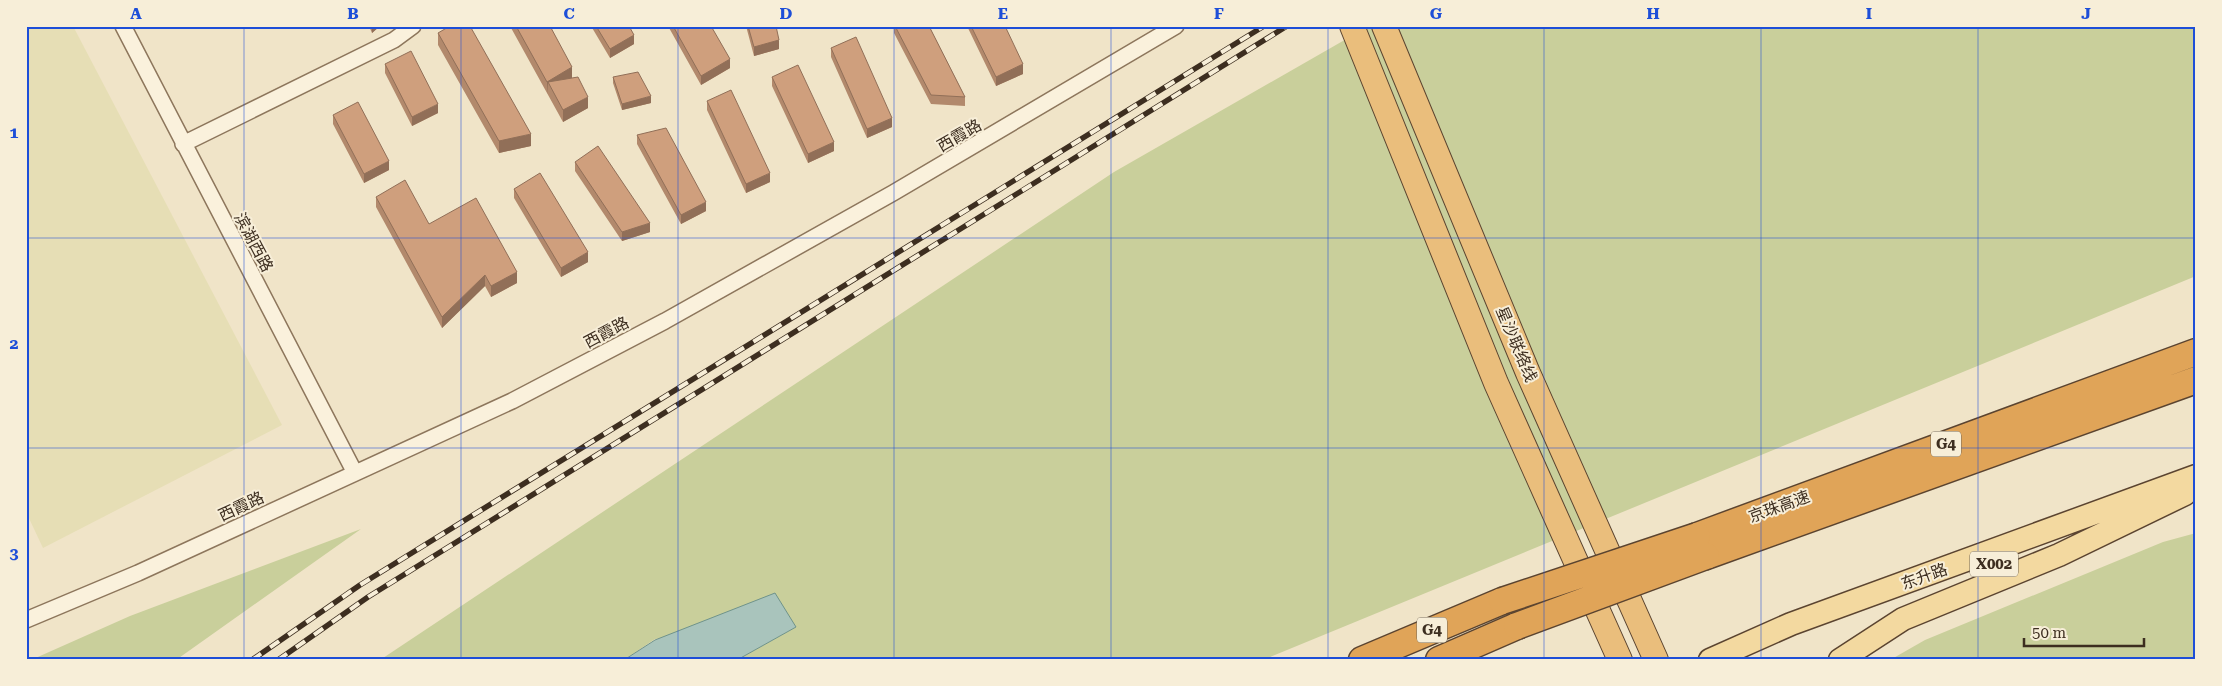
<svg xmlns="http://www.w3.org/2000/svg" width="2222" height="686" font-family="'Roboto Serif','Noto Sans SC',serif">
<rect width="100%" height="100%" fill="#f0e4c8"/>
<!-- farmland -->
<path fill="#e6deb5" d="M26 26H73L282 425 43 548 26 512Z"/>
<!-- green -->
<path fill="#c9cf9b" d="M1369 26H2196V276L1263 660H737L796 627 655 639 624 660H380L1114 172Z
M361 529 176 660H31L130 616Z
M2196 533V660H1890L1925 640 2163 542Z"/>
<!-- water -->
<path fill="#a9c4bc" stroke="#6f938a" d="M775 593 796 627 737 660H624L655 640Z"/>
<g fill="none" stroke-linecap="round" stroke-linejoin="round">
<defs>
<path id="minor" d="M123 26 355 473
M183 144 394 40 413 26
M26 620 138 573 512 401 665 321 893 193 1176 26"/>
<path id="primary" d="M1710 660 1791 624 2196 476
M1840 660 1903 619 2059 555 2185 494"/>
<path id="trunk" d="M1352 26 1496 383 1620 660
M1384 26 1528 373 1656 660"/>
<path id="motorway" d="M1697 536 2196 352
M1706 556 2196 380
M1362 660 1502 601
M1439 660 1517 626"/>
</defs>
<!-- minor casing -->
<use href="#minor" stroke="#8d765c" stroke-width="18"/>
<!-- primary casing -->
<use href="#primary" stroke="#5b4430" stroke-width="25"/>
<!-- trunk casing -->
<use href="#trunk" stroke="#5b4430" stroke-width="26"/>
<!-- motorway casing -->
<use href="#motorway" stroke="#5b4430" stroke-width="29"/>
<!-- minor -->
<use href="#minor" stroke="#faf1dc" stroke-width="15"/>
<!-- primary -->
<use href="#primary" stroke="#f3d9a0" stroke-width="22"/>
<!-- trunk -->
<use href="#trunk" stroke="#eabe7c" stroke-width="24"/>
<!-- motorway -->
<use href="#motorway" stroke="#e0a458" stroke-width="26"/>
<defs>
<path id="rail" d="M252 660 360 585 1264 26
M278 660 368 597 1287 26"/>
</defs>
<!-- rail casing -->
<use href="#rail" stroke="#3d2e20" stroke-width="5.5"/>
<!-- rail -->
<use href="#rail" stroke="#f7eed8" stroke-width="4" stroke-dasharray="11" stroke-linecap="butt"/>
<defs>
<path id="motorway-bridge" d="M1502 601 1697 536
M1517 626 1706 556"/>
</defs>
<!-- motorway-bridge casing -->
<use href="#motorway-bridge" stroke="#5b4430" stroke-width="29" stroke-linecap="butt"/>
<!-- motorway-bridge -->
<use href="#motorway-bridge" stroke="#e0a458" stroke-width="26"/>
</g>
<!-- wall -->
<path fill="#b2896c" d="M369 26H380L372 33Z
M510 26H550L572 78 588 108 563 122Z
M591 26H629L634 44 610 58Z
M668 26H711L730 68 701 85Z
M746 26H776L779 49 754 56Z
M894 26H929L965 97V106L931 104 894 33Z
M967 26H1005L1023 74 996 86Z
M438 33 531 146 499 153 438 45Z
M831 48 892 127 867 138 831 57Z
M385 64 438 113 412 126 385 73Z
M613 77 651 103 622 110 613 83Z
M772 77 834 151 808 163 772 86Z
M707 101 770 182 746 193 707 110Z
M333 115 389 170 364 183 333 124Z
M637 135 706 211 681 224 637 144Z
M575 162 650 232 622 241 575 171Z
M514 189 588 262 561 277 514 198Z
M376 197 429 224 517 283 491 297 485 286 442 328 376 207Z"/>
<!-- shaded-wall -->
<path fill="#916f58" d="M372 26H380L372 33Z
M634 35V44L610 58V49Z
M779 40V49L754 56V47Z
M730 59V68L701 85V76Z
M1023 64V74L996 86V77Z
M572 67V79L548 82 547 94V82Z
M651 96V103L622 110V104Z
M588 97V108L563 122V110Z
M438 104V113L412 126V117Z
M892 118V127L867 138V129Z
M531 134V146L499 153V141Z
M834 142V151L808 163V154Z
M389 161V170L364 183V174Z
M770 173V182L746 193V184Z
M706 202V211L681 224V215Z
M650 223V232L622 241V232Z
M588 252V262L561 277V268Z
M517 272V283L491 297V286Z
M485 275V286L442 328V317Z"/>
<!-- building -->
<path fill="#cf9f7d" stroke="#916f58" d="M450 26H470L531 134 499 141 438 33Z
M516 26H550L572 67 547 82Z
M596 26H629L634 35 610 49Z
M673 26H711L730 59 701 76Z
M748 26H776L779 40 754 47Z
M895 26H929L965 97 931 95Z
M971 26H1005L1023 64 996 77Z
M856 37 892 118 867 129 831 48Z
M411 51 438 104 412 117 385 64Z
M798 65 834 142 808 154 772 77Z
M638 72 651 96 622 104 613 77Z
M578 77 588 97 563 110 548 82Z
M731 90 770 173 746 184 707 101Z
M358 102 389 161 364 174 333 115Z
M666 128 706 202 681 215 637 135Z
M598 146 650 223 622 232 575 162Z
M540 173 588 252 561 268 514 189Z
M405 180 429 224 476 198 517 272 491 286 485 275 442 317 376 197Z"/>
<!-- grid -->
<path fill="none" stroke="#1d4ed8" stroke-width="1" stroke-opacity="0.55" d="M244 26V660M461 26V660M678 26V660M894 26V660M1111 26V660M1328 26V660M1544 26V660M1761 26V660M1978 26V660M26 238H2196M26 448H2196"/>
<g text-anchor="middle" stroke-width="4" stroke-linejoin="round" paint-order="stroke">
<!-- shield labels -->
<g fill="#f7eed8" stroke="#756857" stroke-width="1">
<rect x="1931" y="431.5" width="30" height="25" rx="4"/>
<rect x="1970" y="551.5" width="48" height="25" rx="4"/>
<rect x="1417" y="617.5" width="30" height="25" rx="4"/>
</g>
<g font-size="15" font-weight="bold" fill="#3d2e20">
<text x="1946" y="449">G4</text>
<text x="1994" y="569">X002</text>
<text x="1432" y="635">G4</text>
</g>
<!-- street labels -->
<g font-size="16" fill="#3d2e20" stroke="#f7eed8">
<text transform="translate(959 135) rotate(-30)" y="6">西霞路</text>
<text transform="translate(254 242) rotate(62)" y="6">滨湖西路</text>
<text transform="translate(606 332) rotate(-28)" y="6">西霞路</text>
<text transform="translate(1517 344) rotate(67)" y="6">星沙联络线</text>
<text transform="translate(241 506) rotate(-25)" y="6">西霞路</text>
<text transform="translate(1779 506) rotate(-20)" y="6">京珠高速</text>
<text transform="translate(1924 576) rotate(-20)" y="6">东升路</text>
</g>
</g>
<!-- border -->
<rect width="2222" height="686" fill="none" stroke="#f7eed8" stroke-width="55"/>
<!-- scale -->
<path d="M2024 638v8h120v-8" fill="none" stroke="#3d2e20" stroke-width="2.5"/>
<text x="2032" y="638" font-size="15" fill="#3d2e20" stroke="#f7eed8" stroke-width="4" paint-order="stroke">50 m</text>
<rect x="28" y="28" width="2166" height="630" fill="none" stroke="#1d4ed8" stroke-width="2"/>
<g font-size="16" text-anchor="middle" font-weight="bold" fill="#1d4ed8">
<text x="136" y="19">A</text>
<text x="353" y="19">B</text>
<text x="569" y="19">C</text>
<text x="786" y="19">D</text>
<text x="1003" y="19">E</text>
<text x="1219" y="19">F</text>
<text x="1436" y="19">G</text>
<text x="1653" y="19">H</text>
<text x="1869" y="19">I</text>
<text x="2086" y="19">J</text>
<text x="14" y="138">1</text>
<text x="14" y="349">2</text>
<text x="14" y="559">3</text>
</g>
</svg>
